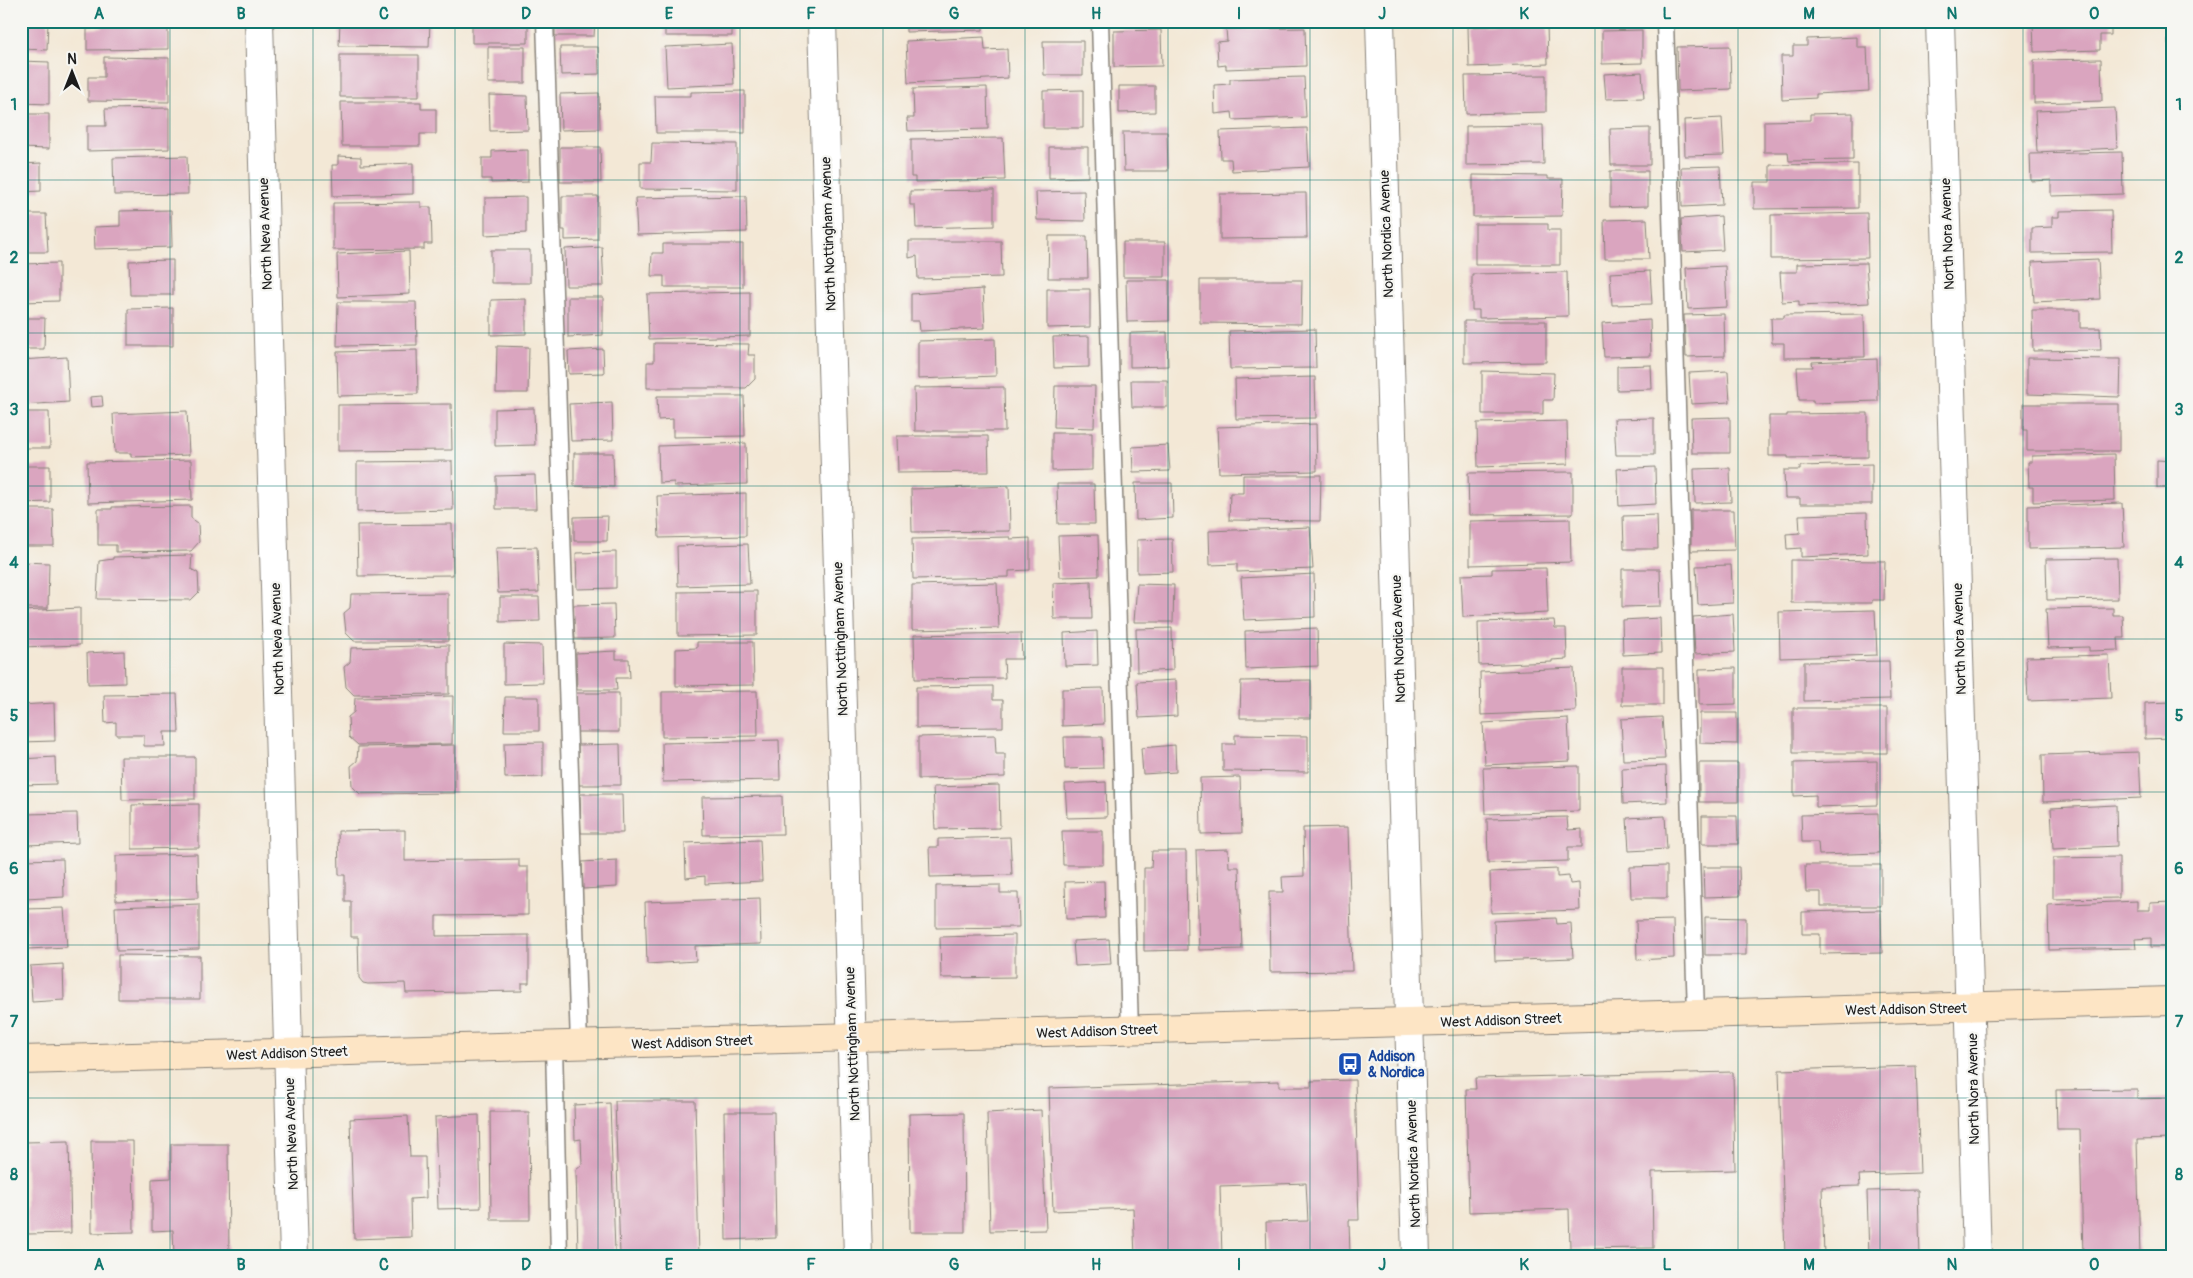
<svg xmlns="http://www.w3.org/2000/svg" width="2193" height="1278" font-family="Pangolin,sans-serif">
<rect width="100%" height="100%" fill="#f6f6f2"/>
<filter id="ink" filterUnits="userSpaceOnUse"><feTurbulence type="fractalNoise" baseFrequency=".02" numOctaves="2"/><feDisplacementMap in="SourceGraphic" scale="10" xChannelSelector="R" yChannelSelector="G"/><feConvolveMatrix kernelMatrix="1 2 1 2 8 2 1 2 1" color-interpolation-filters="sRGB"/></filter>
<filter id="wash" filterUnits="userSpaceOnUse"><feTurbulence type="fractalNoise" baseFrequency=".0096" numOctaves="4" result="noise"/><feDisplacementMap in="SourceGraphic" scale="20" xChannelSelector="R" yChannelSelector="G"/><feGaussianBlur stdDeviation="1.12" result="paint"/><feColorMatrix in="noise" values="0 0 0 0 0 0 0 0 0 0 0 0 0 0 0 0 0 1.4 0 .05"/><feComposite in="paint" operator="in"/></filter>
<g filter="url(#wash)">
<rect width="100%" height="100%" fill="#f3e8d6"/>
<g id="blocks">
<!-- building -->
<path fill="#daa5bf" d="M21 21H48L47 50 21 49Z
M101 21H168V49L87 50V29L102 28Z
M340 21H430L429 47 339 46Z
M472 21H528V43H472Z
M555 21H595L594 36H555Z
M665 21H732V36H665Z
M906 21H983V30L906 32Z
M1771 21H1842V23L1771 24Z
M2033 21H2111V35H2100V50L2034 52Z
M2167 21H2172V44H2168Z
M1547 24 1548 64 1469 67 1468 27Z
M1305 28 1306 66 1226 69V65L1218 66 1217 42 1227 41 1226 29Z
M1161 30 1162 66 1114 67V31Z
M1642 30V63L1602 64V31Z
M984 37 985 50 1007 49 1008 78 908 83 906 41Z
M1857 37V47H1867L1869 91 1816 94V98L1782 100 1781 56H1793V46H1807V39Z
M1043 41H1083V75H1044Z
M732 44 734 84 667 87 665 47Z
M1730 46 1731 89 1678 91 1677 47Z
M488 47H525V83H488Z
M560 47H598L599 74 561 75Z
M340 55H419V97H340Z
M2170 55H2172V94H2168Z
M104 57 169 58V102L88 101V77H104Z
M2101 59 2102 101 2034 103V60Z
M21 61 49 62V104L21 103Z
M1642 72 1644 98 1606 99 1604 74Z
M1546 75V112L1466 114 1465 76Z
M1304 77 1306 117 1233 120 1232 112 1215 114 1214 85 1230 84V79Z
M1119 86H1155V112L1119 113Z
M987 87 988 129 908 131 907 118H914L913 89Z
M1083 90V128H1043V91Z
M745 91V133H656L655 96H691V92Z
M599 93 600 129 561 130 560 94Z
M489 95 527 96 528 130 490 131Z
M341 102H421V109H436V134H420V146H342Z
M2169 107H2172V141L2169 142Z
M169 108V149L87 151V126H106L105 109Z
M2115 108 2117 148 2037 152 2035 111Z
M1853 113V160L1789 161 1788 152H1764V121L1810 120V114Z
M21 114H49V149L21 148Z
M1722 118 1724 155 1685 156 1684 120Z
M1543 125 1544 164 1466 165V126Z
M1307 128 1309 167 1232 171 1231 159H1221L1220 131Z
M1650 128V165H1611L1610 129Z
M1123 132H1167L1168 171H1124Z
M1003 138 1005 180 915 182V177H911V139Z
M652 143 737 144V190L640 189V162H651Z
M560 147H600L601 182H560Z
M1049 147H1088V177L1049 178Z
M528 150V182L491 183V179H482V158H492V151Z
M2122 152 2123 194 2051 196V180L2031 181 2030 154Z
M187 156 188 194 114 195 113 158Z
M338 156 361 157V165L413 163V194L333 196 332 165H338Z
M41 163V191L21 192V164Z
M1858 164V208L1754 209V182H1770V165Z
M1720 166 1722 205 1682 207 1681 167Z
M1610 171H1648V206L1610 207Z
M1473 175 1548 176V179H1563L1562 216 1473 217Z
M994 190V226L916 228 915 205H910V191Z
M1084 191 1085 221 1037 220 1036 192Z
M1306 193 1307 238 1220 239V194Z
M562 196H598V239L565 240V230H562Z
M746 196 747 232 637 235 635 198Z
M526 197V233L485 235V198Z
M421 202V207H431L432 244H424V249L333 250V203Z
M171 210 172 247 95 249 94 227 120 226V211Z
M2111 210 2112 252 2032 253V228L2052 227V217H2059V211Z
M1867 213 1868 258 1771 259V215Z
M21 214H46L48 252H21Z
M1721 216 1723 250 1683 252 1681 219Z
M1647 219 1649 259H1605L1604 220Z
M1475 224H1548V230H1560V265H1475Z
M1049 236H1087L1088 278H1048Z
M909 241H1001L1002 277 918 279 917 256 909 258Z
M1123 242H1165V277H1123Z
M663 244H743V287H664V276H651L652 253H663Z
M602 247 604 286H566L565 249Z
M491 250H530V283H491Z
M409 251 410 294 338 297 337 254Z
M2167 258H2172V294H2167Z
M2098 259 2100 299 2034 302 2032 262Z
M173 260V295H130L129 261Z
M59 263V301L21 302V264Z
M1866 263 1869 303 1799 306V301L1782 302 1780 272H1797V264Z
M1725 266 1727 307 1688 309 1686 268Z
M1650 271 1652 304 1612 305 1610 273Z
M1567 272 1568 316 1479 318V310H1472V274Z
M1126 280H1169V321L1127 322Z
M1200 280H1302L1301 324 1200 323Z
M983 289 985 328 920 331 919 321H911V294Z
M1047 289H1090V327L1047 328Z
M750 292V336L649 339 647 294Z
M568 297H603V335L568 337Z
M526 299V334L491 335V300Z
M338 302H416L417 345 337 346Z
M173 308V346H128V309Z
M2032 310H2080V328H2100L2101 350 2033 351Z
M1724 314 1725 356 1686 357 1684 315Z
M1864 314 1865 357 1784 358V343H1772L1771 318H1784V315Z
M21 318H45L44 349H21Z
M1650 320 1651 356 1604 357 1602 323Z
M1464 321H1546V362L1464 363Z
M1315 329 1316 368 1230 369 1229 331Z
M1167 332 1168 366 1130 367V333Z
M1089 336V367L1054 368 1053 337Z
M995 339 996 376 918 379V341Z
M654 343 749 344 748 355H755V379L746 388H647V362H654Z
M497 346 529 347 528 393H496Z
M603 349 604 373 569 374 568 351Z
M417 350 418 394 338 396 337 352Z
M67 357 69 402 21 405V360Z
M2027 358 2121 359 2120 397 2027 394Z
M1877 359 1878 401 1813 403V400H1799L1797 367H1813L1812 362Z
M1651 365 1652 389 1617 390V366Z
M1482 371 1554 373 1553 400H1543V414H1482Z
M1728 371 1730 402 1691 404 1689 373Z
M1315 377 1316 418 1236 419 1235 379Z
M1131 380H1167V407H1132Z
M1055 386H1095L1094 428 1054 427Z
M1004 387 1005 431H915L914 388Z
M102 396 103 406 91 407 90 397Z
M657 396H744L745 436 673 437V419L658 420Z
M612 402 613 440 571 441 569 404Z
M451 404 452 450 338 451V405Z
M2023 404H2119V451H2027V430H2023Z
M534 408 535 445 495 446V409Z
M187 411 189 455 131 457V453H115L113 414Z
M21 412H49L50 448H21Z
M1868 413V457L1788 458V456H1769V416H1787V414Z
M1730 417V453H1692L1691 418Z
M1654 418V455H1616L1614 419Z
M1567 421 1568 464 1478 467 1477 423Z
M1316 424 1317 471 1219 473 1217 427Z
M1052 433H1092V470L1052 471Z
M897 436H988L989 472 898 473Z
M746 443 747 484 674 486V482L659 483 658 446Z
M1168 445 1170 471 1133 472 1132 447Z
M574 453H613L614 487 574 486Z
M2114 454 2115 500 2033 502V487H2029L2028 462H2032V456Z
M191 460 192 500 88 503 87 462Z
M2157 460 2172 461V488H2157Z
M452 461 453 510 357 512V462Z
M1872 464V504H1800V498H1785L1784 470H1800V466Z
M21 466H50V502L21 503Z
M1655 467 1656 504 1619 506 1617 469Z
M1730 468 1731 502 1695 503 1694 469Z
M1573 472V514L1469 515 1468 473Z
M535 475 536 509H496V476Z
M1243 475H1321L1320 521 1229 520 1230 493H1243Z
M1135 483H1172L1173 518 1136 520Z
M1057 484H1094L1095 524H1058Z
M1009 486 1010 531 912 532 911 489Z
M746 493V536L659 538 657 496Z
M2122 503 2124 547 2028 549V506Z
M191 506V518L198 523 199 542 191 551 116 552V545H98V509H112V507Z
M21 509H53L54 546H21Z
M1691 510H1734L1735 550 1691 551Z
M1867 513 1868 554 1801 557V548L1787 549 1786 534 1800 533 1799 515Z
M1657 515 1658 549H1624L1623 516Z
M608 516 607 541H574V517Z
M1570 519 1571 562 1470 565V521Z
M452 524 453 575 358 576 357 525Z
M1310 527 1313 569 1237 572V564L1210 565 1209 531Z
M1098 535 1099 576 1060 577 1058 536Z
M1010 537V539L1030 538V570L1009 571V577L913 579 912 539Z
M1172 539 1173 572 1137 573V540Z
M748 544 750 584 678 586 677 546Z
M537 547 539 592 498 593 496 548Z
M616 552V588L577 589 576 553Z
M192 555 191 569 198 573 199 592 191 600 97 599 99 561 113 559V557Z
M2117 558 2118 599 2047 600 2046 559Z
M1791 560 1885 561 1884 600H1872V603H1791Z
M21 562 49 563 48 608H21Z
M1731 565 1733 603 1698 605 1696 566Z
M1546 568 1548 613 1463 617 1461 575 1492 574V569Z
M1622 569H1660L1661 606 1622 607Z
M1314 574 1315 617 1244 620 1241 578Z
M1091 581 1092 619H1054L1053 583Z
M997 583 999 628 912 630V585Z
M1137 584 1174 585 1173 622H1134Z
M757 591V635L678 636V592Z
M448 593V641H354L346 633 344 613 350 608 351 594Z
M500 597H539L540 621 500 622Z
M614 604 615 638 575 639 573 605Z
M80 608V645L21 647V611Z
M2113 608V615H2123L2124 638H2118L2119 650 2089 651V647L2048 648 2046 609Z
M1875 610 1877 655 1780 658 1779 612Z
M1733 614 1735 652 1695 654 1693 617Z
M1660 618 1661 653 1623 655 1622 620Z
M1554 620 1555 628H1566L1567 659 1552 660V662L1479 665 1478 622Z
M1172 628 1173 670 1137 672 1136 629Z
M1317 628 1318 666 1246 669 1245 631Z
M1097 631 1098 665 1065 666 1064 633Z
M1021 633 1022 659H1004L1005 678 915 679 914 635Z
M697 642H753L754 685 676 686V649L697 648Z
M504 644 542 645 543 683 504 684Z
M449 645V694L354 695 346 687 344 667 350 662 351 648Z
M124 651 125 683 88 684 87 653Z
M616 651V659H629L630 678H616L617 690H577L576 653Z
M2109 655 2111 698 2028 701 2026 657Z
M1889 661 1890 699 1804 701V662Z
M1622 667H1663V705H1622Z
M1574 668 1576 711 1481 715 1480 672Z
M1736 668V704L1699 705V669Z
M1176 680 1177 716 1139 718 1137 682Z
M1311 680V718H1240L1241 681Z
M993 686V700H1003V727L916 728V687Z
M1103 688 1104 724 1062 726V689Z
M757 691 758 736 662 737V692Z
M575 693H619V732H576Z
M177 694 179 732H164L165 746H144V735H116V722L105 723 104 695Z
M453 696 452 744 358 745 349 737 348 717 354 712 355 698Z
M505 697H539V731H504Z
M2172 702V738L2145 739V703Z
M54 703 55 741 21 742V705Z
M1793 708H1887V753H1793Z
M1700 713H1737V744L1700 743Z
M1662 717 1665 759 1623 760 1621 719Z
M1568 718 1570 761 1485 765 1483 723Z
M995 735 996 754H1005V777L918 779V737Z
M1235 735 1308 736V772L1223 771V744H1235Z
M1064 737H1102L1103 768 1065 769Z
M779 740 780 780 663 782 662 743Z
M543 742V777L505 778 504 743Z
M620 744 621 785H578V745Z
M455 745V793L360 794 352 786 351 766 357 761 358 747Z
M1175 745 1176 772 1143 774 1141 748Z
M2139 752 2141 798 2043 802 2042 755Z
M55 757 56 784 21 785V759Z
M121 757H195V799L122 800Z
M1877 761V805L1816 807V795L1794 796V763Z
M1699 763H1738V802H1699Z
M1579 766V811L1485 814 1483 768Z
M1666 766 1667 802 1623 804 1622 768Z
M1240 777 1242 833 1201 834 1200 778Z
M1106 782 1107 817 1067 818 1065 784Z
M999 785 1000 828 935 829 933 787Z
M580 794H622L623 833H581Z
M782 796 783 834 703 835 702 797Z
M199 804V848L132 849V805Z
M2116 805 2117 846 2053 849 2051 808Z
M77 813 78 843 25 845 24 814Z
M1878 813 1879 853 1819 855 1818 842H1802L1801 815Z
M1665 816 1667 849 1629 851 1627 818Z
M1702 816H1737L1738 844H1702Z
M1567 817 1568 830 1582 829V847H1568V861L1488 863 1487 819Z
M1348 827 1352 971 1270 972 1269 892H1283L1282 877 1304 876 1303 828Z
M405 830V861L519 859V867H528V915L436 916V936L529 935V983H522V991L406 993 405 983 368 984 363 983 359 978 358 937H351V901H345V875H339L338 831Z
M1062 831H1103V865H1063Z
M1010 837 1012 875 930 877 929 847H938V839Z
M760 840 762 881 705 884V876L686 878 685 843Z
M1228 849 1229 867H1239L1242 949 1199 950 1196 850Z
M1152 851H1186L1187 950 1144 951V868H1151Z
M197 854 198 898 116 901V856Z
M2119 857V898L2053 899V858Z
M63 859 64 897 25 899 23 860Z
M617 860V887L583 889 582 862Z
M1805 865H1881V906H1821V892H1806Z
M1667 866V898H1631L1630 867Z
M1703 867H1739L1740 896 1704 897Z
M1557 869V877L1569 876 1570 884 1579 883 1580 910 1491 913 1490 872Z
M1104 881 1105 918 1066 919 1065 882Z
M1000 885V893H1018L1019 927 936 928V886Z
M760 898 761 944 695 946 696 961 647 964 645 902Z
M2137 901V910H2150V903L2172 902V947H2151V938L2135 939 2136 948 2049 950 2048 905Z
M199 904V949L117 951 115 907Z
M64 908 67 947 28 949 25 909Z
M1881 910 1882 953 1820 954V934H1802V912Z
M1705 917 1746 918V955H1705Z
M1556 918 1557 924 1571 923 1573 958 1495 961 1494 921Z
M1673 920 1674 958 1637 960 1636 921Z
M1015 935V977L941 978 940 937Z
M1109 939 1111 964 1075 966 1073 941Z
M118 955 200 956V999H118Z
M63 964 64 1000 32 1002 30 966Z
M1916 1066 1920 1173 1859 1175 1860 1186 1822 1187 1824 1257H1785L1779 1070Z
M1733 1072 1735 1170 1652 1172 1653 1248 1570 1249 1569 1209 1469 1212 1466 1089H1476L1475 1078Z
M1355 1080 1359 1220H1349L1350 1257H1267L1266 1222 1308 1221 1306 1183 1220 1186 1222 1257H1135L1133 1208 1053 1211 1049 1088 1279 1081V1087H1311V1081Z
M2137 1089V1099L2172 1098V1139L2137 1140 2140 1256 2083 1257 2080 1129H2057L2056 1090Z
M615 1101H695L699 1257H655V1254L620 1256Z
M610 1103 615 1252 578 1253 576 1170 582 1165 581 1139 575 1140 574 1105Z
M1041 1110 1046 1230 990 1231 987 1113Z
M490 1112H529L530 1220H491Z
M724 1112H774L776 1238 726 1240Z
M964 1113 965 1232H910L909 1114Z
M479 1115 481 1208 438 1209 435 1117Z
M408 1116 410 1157H425L426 1198 410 1199 411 1237 354 1239 350 1119Z
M69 1141 71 1233 28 1234 25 1142Z
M91 1141H133L134 1232 92 1233Z
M171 1144H228L229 1257H174L173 1230 152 1231V1179L171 1178Z
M1918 1190 1920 1257H1869L1867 1191Z"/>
</g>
</g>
<g filter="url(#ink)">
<use href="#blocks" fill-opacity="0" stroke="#888279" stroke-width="1"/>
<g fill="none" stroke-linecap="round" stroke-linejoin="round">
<defs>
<path id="lane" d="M545 21 579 1045
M1100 21 1130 1030
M1665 21 1696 1014
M554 1045 559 1257"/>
<path id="street" d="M259 21 294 1257
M822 21 858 1257
M1380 21 1416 1257
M1940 21 1977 1257"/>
<path id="secondary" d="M21 1060 2172 1001"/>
</defs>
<!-- lane casing -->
<use href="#lane" stroke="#888279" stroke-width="19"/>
<!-- street casing -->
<use href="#street" stroke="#888279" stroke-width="30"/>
<!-- secondary casing -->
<use href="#secondary" stroke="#888279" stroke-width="30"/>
<!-- lane -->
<use href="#lane" stroke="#fff" stroke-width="16"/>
<!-- street -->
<use href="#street" stroke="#fff" stroke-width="28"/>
<!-- secondary -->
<use href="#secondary" stroke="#fde5c5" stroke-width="28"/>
</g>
</g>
<!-- grid -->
<path fill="none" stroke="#0f766e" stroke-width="1" stroke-opacity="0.55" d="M170 21V1257M313 21V1257M455 21V1257M598 21V1257M740 21V1257M883 21V1257M1025 21V1257M1168 21V1257M1310 21V1257M1453 21V1257M1595 21V1257M1738 21V1257M1880 21V1257M2023 21V1257M21 180H2172M21 333H2172M21 486H2172M21 639H2172M21 792H2172M21 945H2172M21 1098H2172"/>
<!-- icons -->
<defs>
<symbol id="bus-square" viewBox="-11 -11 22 22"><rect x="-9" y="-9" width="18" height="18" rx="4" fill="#1a4fb4" stroke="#f6f6f2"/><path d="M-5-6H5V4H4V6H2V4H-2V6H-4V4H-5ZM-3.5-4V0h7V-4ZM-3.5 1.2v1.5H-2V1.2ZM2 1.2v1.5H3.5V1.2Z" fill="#fff"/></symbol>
</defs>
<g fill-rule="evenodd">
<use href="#bus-square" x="1336" y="1050" width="28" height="28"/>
</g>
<g text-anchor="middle" stroke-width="4.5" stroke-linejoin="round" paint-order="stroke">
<!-- street labels -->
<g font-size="14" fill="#1c1c1c" stroke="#f6f6f2">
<text transform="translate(265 234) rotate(-92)" y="5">North Neva Avenue</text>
<text transform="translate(828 234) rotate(-92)" y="5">North Nottingham Avenue</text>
<text transform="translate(1386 234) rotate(-92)" y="5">North Nordica Avenue</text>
<text transform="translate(1947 234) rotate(-92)" y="5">North Nora Avenue</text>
<text transform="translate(277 639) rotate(-92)" y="5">North Neva Avenue</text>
<text transform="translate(840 639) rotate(-92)" y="5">North Nottingham Avenue</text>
<text transform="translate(1398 639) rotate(-92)" y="5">North Nordica Avenue</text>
<text transform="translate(1959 639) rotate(-92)" y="5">North Nora Avenue</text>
<text transform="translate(1906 1009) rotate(-1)" y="5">West Addison Street</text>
<text transform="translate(1501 1020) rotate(-2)" y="5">West Addison Street</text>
<text transform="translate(1097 1031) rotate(-2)" y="5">West Addison Street</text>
<text transform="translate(692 1042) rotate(-2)" y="5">West Addison Street</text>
<text transform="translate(852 1044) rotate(-92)" y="5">North Nottingham Avenue</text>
<text transform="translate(287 1053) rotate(-2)" y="5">West Addison Street</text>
<text transform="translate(1973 1089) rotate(-91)" y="5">North Nora Avenue</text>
<text transform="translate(291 1134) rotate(-92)" y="5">North Neva Avenue</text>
<text transform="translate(1413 1164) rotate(-92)" y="5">North Nordica Avenue</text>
</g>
<!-- transit labels -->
<g font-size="14" font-weight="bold" fill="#164399" stroke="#f6f6f2" text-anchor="start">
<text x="1368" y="1061">Addison<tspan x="1368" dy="16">&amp; Nordica</tspan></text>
</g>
</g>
<!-- margin -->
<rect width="2193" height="1278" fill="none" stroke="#f6f6f2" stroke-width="55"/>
<!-- north arrow -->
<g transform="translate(72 72)" stroke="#f6f6f2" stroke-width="4" paint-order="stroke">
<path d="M0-4L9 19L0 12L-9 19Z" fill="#1c1c1c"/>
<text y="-8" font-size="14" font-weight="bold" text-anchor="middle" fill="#1c1c1c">N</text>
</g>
<rect x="28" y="28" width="2138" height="1222" fill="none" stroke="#0f766e" stroke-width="2"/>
<g font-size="16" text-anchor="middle" font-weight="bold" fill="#0f766e">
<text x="99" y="19">A</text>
<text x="241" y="19">B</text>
<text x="384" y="19">C</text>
<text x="526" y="19">D</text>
<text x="669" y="19">E</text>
<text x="811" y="19">F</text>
<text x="954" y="19">G</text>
<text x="1096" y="19">H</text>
<text x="1239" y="19">I</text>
<text x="1382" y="19">J</text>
<text x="1524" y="19">K</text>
<text x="1667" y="19">L</text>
<text x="1809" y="19">M</text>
<text x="1952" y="19">N</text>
<text x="2094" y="19">O</text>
<text x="14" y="110">1</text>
<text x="2179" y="110">1</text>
<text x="14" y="263">2</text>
<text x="2179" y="263">2</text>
<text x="14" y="415">3</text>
<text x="2179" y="415">3</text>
<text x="14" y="568">4</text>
<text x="2179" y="568">4</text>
<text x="14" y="721">5</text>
<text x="2179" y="721">5</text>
<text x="14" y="874">6</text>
<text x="2179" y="874">6</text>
<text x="14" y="1027">7</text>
<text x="2179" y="1027">7</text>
<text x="14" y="1180">8</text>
<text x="2179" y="1180">8</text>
<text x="99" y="1270">A</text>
<text x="241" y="1270">B</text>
<text x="384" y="1270">C</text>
<text x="526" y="1270">D</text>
<text x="669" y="1270">E</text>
<text x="811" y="1270">F</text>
<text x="954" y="1270">G</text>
<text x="1096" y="1270">H</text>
<text x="1239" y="1270">I</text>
<text x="1382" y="1270">J</text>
<text x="1524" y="1270">K</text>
<text x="1667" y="1270">L</text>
<text x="1809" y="1270">M</text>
<text x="1952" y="1270">N</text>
<text x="2094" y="1270">O</text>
</g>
</svg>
